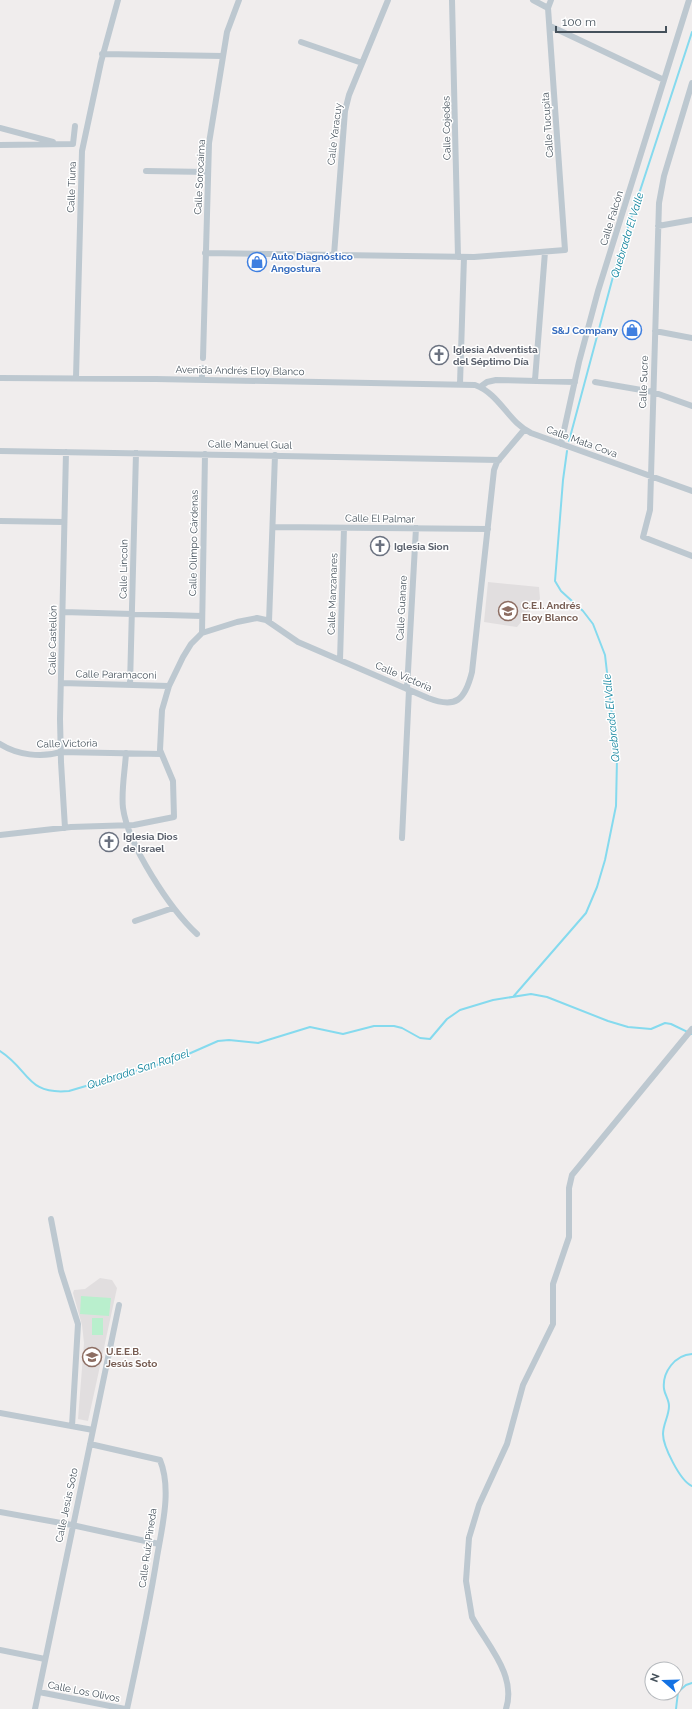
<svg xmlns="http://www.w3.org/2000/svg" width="692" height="1709" font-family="Raleway,sans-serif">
<rect width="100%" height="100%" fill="#f0eded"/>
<!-- education -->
<path fill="#e1dedf" d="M488 582 539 587 540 599 517 627 484 622Z
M100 1278 112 1280 117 1288 88 1421 78 1419 84 1343 82 1325 73 1293 74 1290 85 1289Z"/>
<!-- green -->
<path fill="#b9efcd" d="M81 1296 111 1298 109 1316 80 1314Z
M92 1318H103V1335H92Z"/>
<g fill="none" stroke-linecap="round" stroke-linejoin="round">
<!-- stream -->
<path stroke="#85daee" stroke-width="2" d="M569 441 618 258 692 32
M513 997 586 913 597 887 605 860 616 806 617 759 605 655 593 624 583 611 561 591 555 581 563 480 567 451
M0 1051C30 1070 26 1095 69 1091L177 1059 218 1041 229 1040 258 1043 310 1027 343 1034 374 1026H394L402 1028 420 1038 430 1039 447 1019 460 1010 493 1000 531 994 547 997 608 1021 628 1027 651 1029 665 1023 671 1024 692 1034
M692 1354C675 1355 662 1372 664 1389 665 1395 669 1400 669 1406 669 1416 663 1424 663 1434 663 1446 680 1481 692 1486
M676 1709 678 1692 686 1685 692 1683"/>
<!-- street -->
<path stroke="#bdc8d0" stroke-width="6" d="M452 0 458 257
M533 0 548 8
M550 26 664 80
M301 42 362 63
M102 54 223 56
M692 83 664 176 659 203 650 510 643 537 692 556
M0 128 53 142
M0 145 73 144 75 126
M146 171 208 172
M658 226 692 220
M205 253 474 257 565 250 548 8 551 0
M334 255 345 111 349 95 388 0
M655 331 692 338
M203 358 209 143 227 32 239 0
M0 378 156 379 475 385C500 394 508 422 531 433L692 491
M76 378 82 151 101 62 118 0
M202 379V368
M535 380 545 252
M595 382 653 392 692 406
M460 384 464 257
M480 387 487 382 496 380 575 382
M561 444 579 362 598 291 689 0
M0 451 499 460
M0 521 64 522
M273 527 488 529
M63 612 202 616
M269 622 275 455
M202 633 205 454
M340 660 344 528
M61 683 169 686
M130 685 136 453
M407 689 416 528
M0 744C17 755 42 758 60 752L161 754
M126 753C125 771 121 791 123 808 128 845 170 909 197 934
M65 828 61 762 60 719 66 452
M0 835 71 827 134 825 174 817 173 781 160 750 162 710 169 686 183 657 191 644 202 633 237 622 257 618 266 620 298 642 428 698C456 709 465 700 472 672L494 470 497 462 524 430
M402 838 409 690
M135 921 173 908
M51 1219 61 1271 78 1324 72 1426
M0 1413 93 1430
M90 1444 160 1460C172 1489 162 1527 157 1557 149 1608 138 1658 127 1709
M0 1512 72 1525 159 1544
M0 1650 45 1659
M39 1692 125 1709
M35 1709 119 1305
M506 1709C517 1675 487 1645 472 1617L466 1581 469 1538 479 1505 507 1444 523 1385 553 1324V1284L569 1237V1188L572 1175 692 1029"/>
</g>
<!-- icons -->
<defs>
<symbol id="shop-ring" viewBox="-11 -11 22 22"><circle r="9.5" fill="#fff" stroke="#3f7fe0" stroke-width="1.5"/><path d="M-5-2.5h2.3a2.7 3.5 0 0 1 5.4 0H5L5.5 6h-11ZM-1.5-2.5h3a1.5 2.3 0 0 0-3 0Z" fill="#3f7fe0"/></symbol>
<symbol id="church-ring" viewBox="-11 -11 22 22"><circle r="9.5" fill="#fff" stroke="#6b7280" stroke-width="1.5"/><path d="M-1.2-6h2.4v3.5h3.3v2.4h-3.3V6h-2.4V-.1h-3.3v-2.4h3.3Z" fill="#6b7280"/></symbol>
<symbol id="school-ring" viewBox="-11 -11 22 22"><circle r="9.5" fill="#fff" stroke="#8d6e63" stroke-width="1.5"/><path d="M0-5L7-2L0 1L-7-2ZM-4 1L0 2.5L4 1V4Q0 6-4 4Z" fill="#8d6e63"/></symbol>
</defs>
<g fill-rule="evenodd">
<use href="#shop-ring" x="246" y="251" width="22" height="22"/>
<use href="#shop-ring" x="621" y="319" width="22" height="22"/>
<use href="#church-ring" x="428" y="344" width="22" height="22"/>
<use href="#church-ring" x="369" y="535" width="22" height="22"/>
<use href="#school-ring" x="497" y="600" width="22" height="22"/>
<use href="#church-ring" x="98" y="831" width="22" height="22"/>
<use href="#school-ring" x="81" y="1346" width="22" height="22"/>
</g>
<g text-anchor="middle" stroke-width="3" stroke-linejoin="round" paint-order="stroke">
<!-- street labels -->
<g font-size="10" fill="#45515b" stroke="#fff">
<text transform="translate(547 125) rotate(-94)" y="4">Calle Tucupita</text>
<text transform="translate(446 128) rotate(-91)" y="4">Calle Cojedes</text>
<text transform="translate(334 134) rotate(-83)" y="4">Calle Yaracuy</text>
<text transform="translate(199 177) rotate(-87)" y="4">Calle Sorocaima</text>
<text transform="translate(71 187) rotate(-88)" y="4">Calle Tiuna</text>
<text transform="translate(611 218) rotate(-73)" y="4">Calle Falcón</text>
<text transform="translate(240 370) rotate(1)" y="4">Avenida Andrés Eloy Blanco</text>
<text transform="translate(643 382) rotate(-88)" y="4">Calle Sucre</text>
<text transform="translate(582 441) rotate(20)" y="4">Calle Mata Cova</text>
<text transform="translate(250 444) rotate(1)" y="4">Calle Manuel Gual</text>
<text transform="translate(380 518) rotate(1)" y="4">Calle El Palmar</text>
<text transform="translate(193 543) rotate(-89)" y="4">Calle Olimpo Cárdenas</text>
<text transform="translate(123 569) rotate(-89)" y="4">Calle Lincoln</text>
<text transform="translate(332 594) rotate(-88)" y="4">Calle Manzanares</text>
<text transform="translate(401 608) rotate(-87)" y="4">Calle Guanare</text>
<text transform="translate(52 640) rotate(-89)" y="4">Calle Castellón</text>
<text transform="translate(116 674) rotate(1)" y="4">Calle Paramaconi</text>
<text transform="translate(404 676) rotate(23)" y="4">Calle Victoria</text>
<text transform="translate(67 743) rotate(-1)" y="4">Calle Victoria</text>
<text transform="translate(66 1505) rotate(-78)" y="4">Calle Jesús Soto</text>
<text transform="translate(147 1548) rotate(-82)" y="4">Calle Ruíz Pineda</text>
<text transform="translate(84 1691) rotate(11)" y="4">Calle Los Olivos</text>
</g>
<!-- shop labels -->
<g font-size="10" font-weight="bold" fill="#366cbe" stroke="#fff" text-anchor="start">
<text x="271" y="260">Auto Diagnóstico<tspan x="271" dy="12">Angostura</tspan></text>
<text x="618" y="334" text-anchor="end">S&amp;J Company</text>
</g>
<!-- worship labels -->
<g font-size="10" font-weight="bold" fill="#5b616d" stroke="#fff" text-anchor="start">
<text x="453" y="353">Iglesia Adventista<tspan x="453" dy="12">del Séptimo Día</tspan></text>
<text x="394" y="550">Iglesia Sion</text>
<text x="123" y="840">Iglesia Dios<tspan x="123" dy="12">de Israel</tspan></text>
</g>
<!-- education labels -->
<g font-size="10" font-weight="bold" fill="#785e54" stroke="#fff" text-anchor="start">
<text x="522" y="609">C.E.I. Andrés<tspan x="522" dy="12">Eloy Blanco</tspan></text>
<text x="106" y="1355">U.E.E.B.<tspan x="106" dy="12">Jesús Soto</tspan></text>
</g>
<!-- water labels -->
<g font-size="11" font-style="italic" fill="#0a809b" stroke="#fff">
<text transform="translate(627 235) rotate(-73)" y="4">Quebrada El Valle</text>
<text transform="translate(611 718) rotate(-96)" y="4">Quebrada El Valle</text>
<text transform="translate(138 1069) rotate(-18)" y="4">Quebrada San Rafael</text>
</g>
</g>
<!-- north arrow -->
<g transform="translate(664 1681) rotate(290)"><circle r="19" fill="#ffffff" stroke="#b5b9bd"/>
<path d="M0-3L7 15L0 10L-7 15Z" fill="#1472e3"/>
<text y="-6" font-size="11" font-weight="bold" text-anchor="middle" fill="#45515b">N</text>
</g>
<!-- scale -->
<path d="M556 26v6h110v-6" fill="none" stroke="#45515b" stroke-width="2"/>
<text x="562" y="26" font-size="12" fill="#45515b" stroke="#ffffff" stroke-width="3" paint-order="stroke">100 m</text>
</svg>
